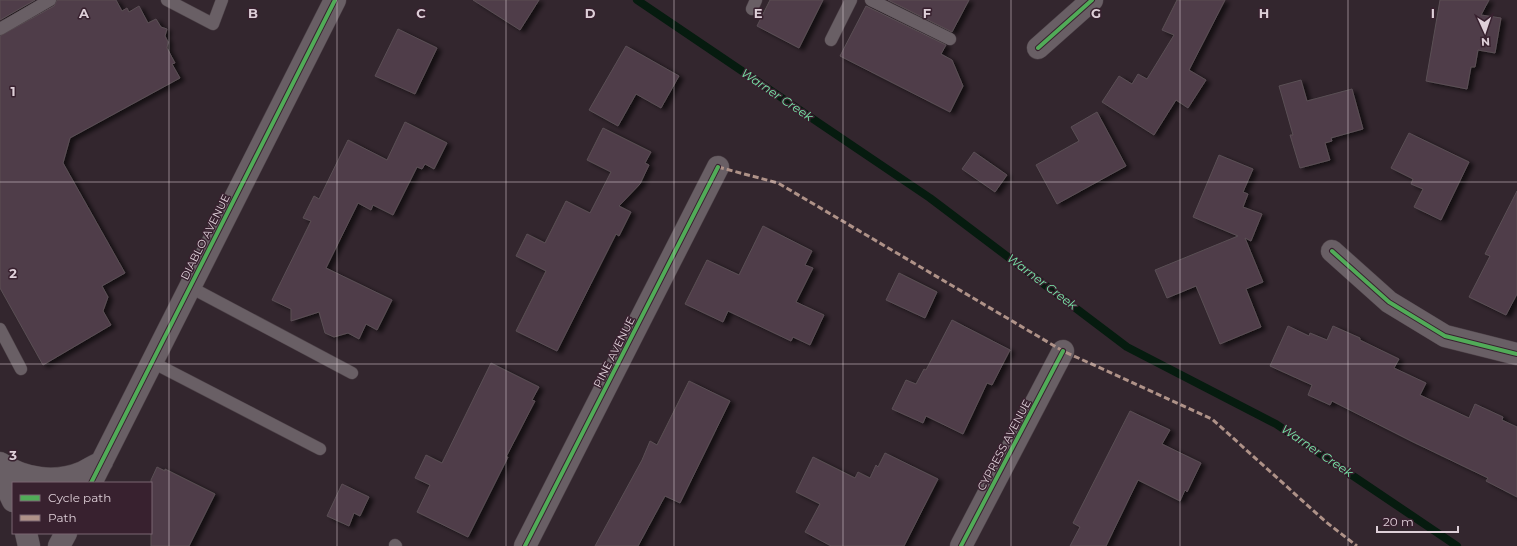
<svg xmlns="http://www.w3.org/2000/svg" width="1517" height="546" font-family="Montserrat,sans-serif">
<defs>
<filter id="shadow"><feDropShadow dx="4.5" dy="2.5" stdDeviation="2" flood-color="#0009"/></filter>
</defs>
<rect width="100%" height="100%" fill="#33262e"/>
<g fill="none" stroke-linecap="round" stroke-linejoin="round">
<!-- stream -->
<path stroke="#061b0f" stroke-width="8" d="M637 0 930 198 1127 347 1276 424 1457 546"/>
</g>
<!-- building -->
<path fill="#503d49" stroke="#5a4f55" filter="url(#shadow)" d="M0 0H35L0 20Z
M57 0H116L122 11 127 8 129 12 139 6 148 23 156 19 161 27 167 29 165 36 168 42 167 48 175 63 172 64 180 78 70 138 63 163 125 273 102 286 108 297 103 311 111 325 43 365 0 288V36L54 6Z
M473 0H539L520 30Z
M770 0H823L799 48 757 26Z
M888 0H969L952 32Z
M1177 0H1225L1189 70 1206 80 1188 108 1176 100 1154 135 1102 102 1119 76 1132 84 1138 74 1147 79 1174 35 1162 30Z
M1440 0H1489L1481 15 1501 18 1495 53 1478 50 1475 67H1471L1467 89 1426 81Z
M866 6 946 45 941 54 952 60 963 86 950 112 840 56Z
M398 29 437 48 415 94 375 76Z
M626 46 679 76 661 108 636 94 618 126 589 110Z
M1301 80 1307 101 1352 89 1363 129 1331 138 1332 141 1325 143 1330 160 1300 168 1290 135H1293L1279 86Z
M1097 112 1126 166 1057 204 1036 165 1079 141 1071 127Z
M405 122 447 143 434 169 425 164 422 169 417 167 393 215 373 205 371 210 358 203 326 268 392 300 377 330 366 324 359 339 348 333 334 337 325 333 319 312 291 321V309L272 300 311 221 303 218 314 196 319 199 348 140 387 160Z
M603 128 651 152 645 163 649 165 640 184 619 206 631 212 619 236 616 234 557 351 516 331 546 271 516 256 527 234 545 243 566 201 590 213 611 172 587 160Z
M1409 133 1469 162 1441 220 1414 207 1423 189 1411 184 1413 179 1391 168Z
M974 152 1007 175 995 192 962 169Z
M1219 155 1253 169 1243 192 1248 194 1243 207 1262 214 1251 241 1245 238 1263 282 1246 289 1261 327 1220 344 1196 286 1167 298 1155 270 1238 236 1193 217Z
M1517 191V294L1506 315 1469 297 1490 256 1485 254Z
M763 226 812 251 805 265 813 268 796 302 824 315 810 345 793 337 791 341 728 311 723 322 685 304 707 260 739 275Z
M899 273 937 292 925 318 886 300Z
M952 320 1010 350 992 385 987 383 963 434 926 416 923 423 892 409 906 380 916 384 924 369 926 370Z
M1288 326 1309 336 1310 333 1327 340 1333 326 1360 338V340L1399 359 1394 368 1426 383 1420 395 1469 418 1475 404 1503 417 1502 420 1517 427V497L1486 481 1488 478 1413 442 1332 401 1330 405 1308 395 1312 385 1270 366Z
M491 363 539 387 532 400 535 401 506 457H508L468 537 417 512 430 485 415 478 426 455 442 463Z
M689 381 730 401 680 503 665 496 638 546H595L642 460 650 441 657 445Z
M1130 411 1170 430 1162 444 1201 463 1187 492 1185 490 1180 501 1138 480 1106 546H1070L1080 527 1073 523Z
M885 453 938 479 904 546H831L805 532 820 504 796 492 813 457 855 478 858 472 870 478 876 465 878 467Z
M157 467 165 471V469L215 494 189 546H151V480Z
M342 484 369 497 360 516 354 513 349 526 327 516Z"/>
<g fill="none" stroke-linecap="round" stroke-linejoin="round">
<defs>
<path id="lane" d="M167 0 213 24 222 0
M871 0 950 39
M752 9 756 0
M0 29 50 0
M831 40 851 0
M190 287 352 373
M0 329 21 369
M152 362 320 449
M395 545 396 546"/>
<path id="street" d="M1038 48 1092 0
M1332 251 1389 302 1445 336 1517 354
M525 546 718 167
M961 546 1063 351"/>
<path id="secondary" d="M0 463C24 479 55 484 83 472 89 469 95 465 102 462
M0 474 13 501
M91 483 335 0
M26 533 29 546
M59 546 66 533"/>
</defs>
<!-- lane casing -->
<use href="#lane" stroke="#4d4248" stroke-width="13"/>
<!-- street casing -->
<use href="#street" stroke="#4d4248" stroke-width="23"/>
<!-- secondary casing -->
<use href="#secondary" stroke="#4d4248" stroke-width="23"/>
<!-- lane -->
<use href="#lane" stroke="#695f65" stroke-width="12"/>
<!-- street -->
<use href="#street" stroke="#695f65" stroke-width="22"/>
<!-- secondary -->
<use href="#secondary" stroke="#695f65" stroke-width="22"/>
<!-- quiet -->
<path stroke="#af9288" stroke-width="3" stroke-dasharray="6 3" stroke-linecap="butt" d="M718 167 778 183 1063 351 1212 419 1326 522 1357 546"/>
<defs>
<path id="cycleway" d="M1038 48 1092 0
M1332 251 1389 302 1445 336 1517 354
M91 483 335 0
M525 546 718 167
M961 546 1063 351"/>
</defs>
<!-- cycleway casing -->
<use href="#cycleway" stroke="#38212f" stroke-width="6"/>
<!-- cycleway -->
<use href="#cycleway" stroke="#51ab58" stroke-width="4"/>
</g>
<!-- grid -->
<path fill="none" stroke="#decfd8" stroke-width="1" stroke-opacity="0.55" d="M169 0V546M337 0V546M506 0V546M674 0V546M843 0V546M1011 0V546M1180 0V546M1348 0V546M0 182H1517M0 364H1517"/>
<g text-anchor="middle" stroke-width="3" stroke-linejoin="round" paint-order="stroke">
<!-- street labels -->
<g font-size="11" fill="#decfd8" stroke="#38212f">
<text transform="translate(205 237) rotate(-63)" y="4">DIABLO AVENUE</text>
<text transform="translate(614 352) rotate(-63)" y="4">PINE AVENUE</text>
<text transform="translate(1004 445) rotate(-62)" y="4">CYPRESS AVENUE</text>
</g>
<!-- water labels -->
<g font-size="12" font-style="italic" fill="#77e9a9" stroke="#38212f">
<text transform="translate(777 95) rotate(34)" y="4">Warner Creek</text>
<text transform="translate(1042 282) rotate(37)" y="4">Warner Creek</text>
<text transform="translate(1317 451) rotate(34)" y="4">Warner Creek</text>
</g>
</g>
<g font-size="13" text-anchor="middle" font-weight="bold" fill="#decfd8" stroke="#38212f" stroke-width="3" stroke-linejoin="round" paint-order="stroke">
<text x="84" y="18">A</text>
<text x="253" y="18">B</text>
<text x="421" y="18">C</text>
<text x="590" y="18">D</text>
<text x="758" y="18">E</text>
<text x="927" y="18">F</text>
<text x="1096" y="18">G</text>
<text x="1264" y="18">H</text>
<text x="1433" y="18">I</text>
<text x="13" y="96">1</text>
<text x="13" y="278">2</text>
<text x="13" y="460">3</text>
</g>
<!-- legend -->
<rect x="12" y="482" width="140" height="52" fill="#38212f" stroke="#7a6773"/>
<rect x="20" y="495" width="20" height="6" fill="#51ab58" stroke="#7a6773"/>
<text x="48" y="502" font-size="12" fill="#decfd8">Cycle path</text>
<rect x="20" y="515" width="20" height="6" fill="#af9288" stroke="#7a6773"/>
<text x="48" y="522" font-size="12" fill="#decfd8">Path</text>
<!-- north arrow -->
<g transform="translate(1485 32) rotate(177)" stroke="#38212f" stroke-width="3" paint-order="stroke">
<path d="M0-3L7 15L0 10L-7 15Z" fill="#decfd8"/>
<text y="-6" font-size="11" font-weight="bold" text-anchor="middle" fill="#decfd8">N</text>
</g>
<!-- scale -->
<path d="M1377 526v6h81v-6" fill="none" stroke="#decfd8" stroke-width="2"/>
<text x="1383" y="526" font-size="12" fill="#decfd8" stroke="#38212f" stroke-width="3" paint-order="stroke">20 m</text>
</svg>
